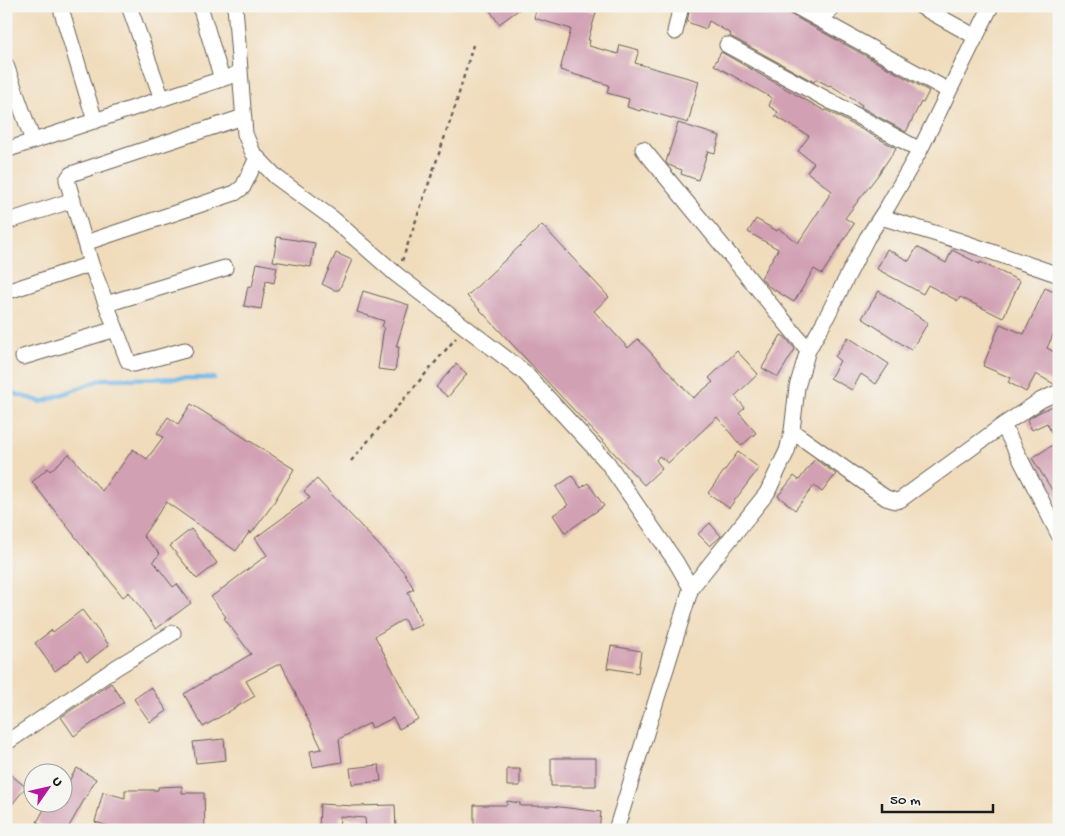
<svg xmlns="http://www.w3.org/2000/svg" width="1065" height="836" font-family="'Gochi Hand',sans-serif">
<rect width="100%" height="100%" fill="#f6f6f2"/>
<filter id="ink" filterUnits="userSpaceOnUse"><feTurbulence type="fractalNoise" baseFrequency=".02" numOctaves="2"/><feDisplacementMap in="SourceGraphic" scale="10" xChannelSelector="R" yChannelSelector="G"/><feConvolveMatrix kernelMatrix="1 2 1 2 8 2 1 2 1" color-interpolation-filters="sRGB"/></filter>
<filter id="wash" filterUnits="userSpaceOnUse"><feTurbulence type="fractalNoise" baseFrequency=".0096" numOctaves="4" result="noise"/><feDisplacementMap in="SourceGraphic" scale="20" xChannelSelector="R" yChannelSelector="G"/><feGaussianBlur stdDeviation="1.12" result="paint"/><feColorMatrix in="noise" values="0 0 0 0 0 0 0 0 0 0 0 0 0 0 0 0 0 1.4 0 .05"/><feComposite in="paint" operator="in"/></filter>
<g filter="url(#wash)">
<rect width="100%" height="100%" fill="#f0dcbb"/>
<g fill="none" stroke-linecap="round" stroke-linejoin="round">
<!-- stream -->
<path stroke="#6db4e4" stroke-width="4.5" d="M6 391 42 402 103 379 214 378"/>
</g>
<g id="blocks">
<!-- building -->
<path fill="#d1a0b3" d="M487 6H524L499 24Z
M537 6H573L596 13 588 40H590L589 46 618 54 620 45 639 50 635 63 699 81 688 123 641 109 640 111 627 107 629 99 607 93 609 85 560 70 571 29 534 18Z
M690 6H783L786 8 790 14 929 91 923 103 921 102 906 132 861 107 862 105 830 85 829 86 816 79 814 82 730 36 731 34 709 21 706 29 687 22Z
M721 52 825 111 826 110 896 148 878 175 845 218 854 224 822 274 814 269 794 302 768 286 761 278 778 249 748 232 756 219 777 231 779 229 798 243 832 191 807 172 814 163 798 151 809 136 775 116 778 112 769 106 772 98 714 65Z
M678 123 720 136 715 153 708 151 698 180 681 174 682 170 668 165 666 162Z
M542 225 609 297 594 311 628 348 638 339 693 398 713 382 709 378 737 351 758 374 735 396 745 408 739 413 756 433 741 446 717 417 668 463 659 456 656 460 662 468 644 485 467 296Z
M277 237 315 243 311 267 273 261Z
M917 247 946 263 952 250 980 264V262L1020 281 1003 318 960 297 958 301 928 285 923 294 877 269 887 249 909 261Z
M336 253 352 260 339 290H334L322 284Z
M257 263 277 267 274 283 266 281 261 309 244 306 248 286 252 287Z
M1045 288 1059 294V322L1047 348 1059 355V383L1054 384 1036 374 1026 392 1008 382 1011 378 983 366 1000 324 1024 334Z
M363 291 409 305 396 347H399L395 371 378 369 384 327H382L384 321 357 312Z
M879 291 928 323 911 350 862 318Z
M781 335 785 337 795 349 778 377 762 368Z
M848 337 889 364 876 384 861 374 852 390 830 378 840 361 835 357Z
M456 364 467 374 448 397 436 387Z
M1059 403V501L1032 458 1056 443 1047 423 1032 430 1027 420 1038 413Z
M191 404 294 469 271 507 251 534 250 531 236 551 166 502 143 536 160 554 153 561 173 587 177 584 191 603 156 629 129 592 123 597 32 482 48 468 50 471 69 454 102 491 115 472 116 473 133 449 147 459 163 437 157 433 168 417 178 424Z
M738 452 759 468 729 508 708 493Z
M815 459 836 474 822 492 814 486 795 510 778 496 794 476 799 480Z
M572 476 581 488 588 483 604 506 565 533 553 515 568 505 556 487Z
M317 479 404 572 414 589 408 592 422 625 409 630 404 619 375 636 418 719 399 729 393 718 372 728 370 723 339 739 342 762 313 767 310 751 322 749 281 663 246 681 255 696 203 727 184 694 251 654 224 618 226 617 211 597 267 555 255 538 310 498 304 491Z
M710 523 721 536 710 546 698 534Z
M191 529 217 563 197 579 170 546Z
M82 610 109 645 87 662 80 652 55 671 35 643 52 630 53 632Z
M611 646 641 651 638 673 607 668Z
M111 683 124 702 74 736 61 717Z
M151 687 167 711 150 722 134 699Z
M224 739 226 760 196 763 193 742Z
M551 758H596V786H551Z
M379 765 381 781 352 784 350 768Z
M77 768 96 779 67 830H50L37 822 47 804H62V792Z
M507 769H520V786H507Z
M6 771 26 787 6 812Z
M182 786V793H204L205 830H121L95 822 103 792 125 798V790H158V787Z
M507 801 520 803V806H552L601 812 599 830H474V805H507Z
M320 804 354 806 395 805 396 830H366L365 818 340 816 339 830H319Z"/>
</g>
</g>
<g filter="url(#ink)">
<use href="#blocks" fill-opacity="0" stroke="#665f54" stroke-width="1"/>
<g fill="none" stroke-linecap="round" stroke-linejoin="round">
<defs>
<path id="minor" d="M129 6 162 99
M200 6 222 79
M235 6 245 134 253 153 276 177 332 218 397 275 524 372 607 462 676 562 691 588
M795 6 949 91
M920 6 976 37
M62 12 95 121
M823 21 832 6
M675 32 681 6
M727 45 920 150
M6 65 33 141
M643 149 808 350
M6 150 240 73
M881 217 960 241 1059 275
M6 222 73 200
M85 243 235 193 243 187 257 158
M6 292 91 264
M106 304 225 268
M185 350 134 364 128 361 91 264 67 180 71 174 243 117
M23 357 116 329
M1003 425 1041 400 1059 392
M792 431 886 498 896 501 900 500 1003 425 1059 535
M6 743 117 667 173 633
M616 830 691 588 767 493 787 451 792 431 797 387 808 350 824 322 867 238 888 206 920 150 991 6"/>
</defs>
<!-- minor casing -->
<use href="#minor" stroke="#665f54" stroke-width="17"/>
<!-- path -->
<path stroke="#665f54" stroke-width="2.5" stroke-dasharray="4 4" stroke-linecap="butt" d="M402 261 455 107 473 45
M351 461 456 338"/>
<!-- minor -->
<use href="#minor" stroke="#fff" stroke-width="15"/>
</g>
</g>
<!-- margin -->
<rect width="1065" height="836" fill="none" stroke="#f6f6f2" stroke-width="25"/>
<!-- north arrow -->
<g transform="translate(48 788) rotate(56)"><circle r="24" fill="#f6f6f2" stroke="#9f9f9c"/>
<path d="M0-4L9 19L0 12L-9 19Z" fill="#b5179e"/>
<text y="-8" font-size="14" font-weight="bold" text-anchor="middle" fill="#1c1c1c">U</text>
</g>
<!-- scale -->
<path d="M882 804v8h111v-8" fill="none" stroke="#1c1c1c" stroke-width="2.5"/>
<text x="890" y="804" font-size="15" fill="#1c1c1c" stroke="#f6f6f2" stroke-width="4" paint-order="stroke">50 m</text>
</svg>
